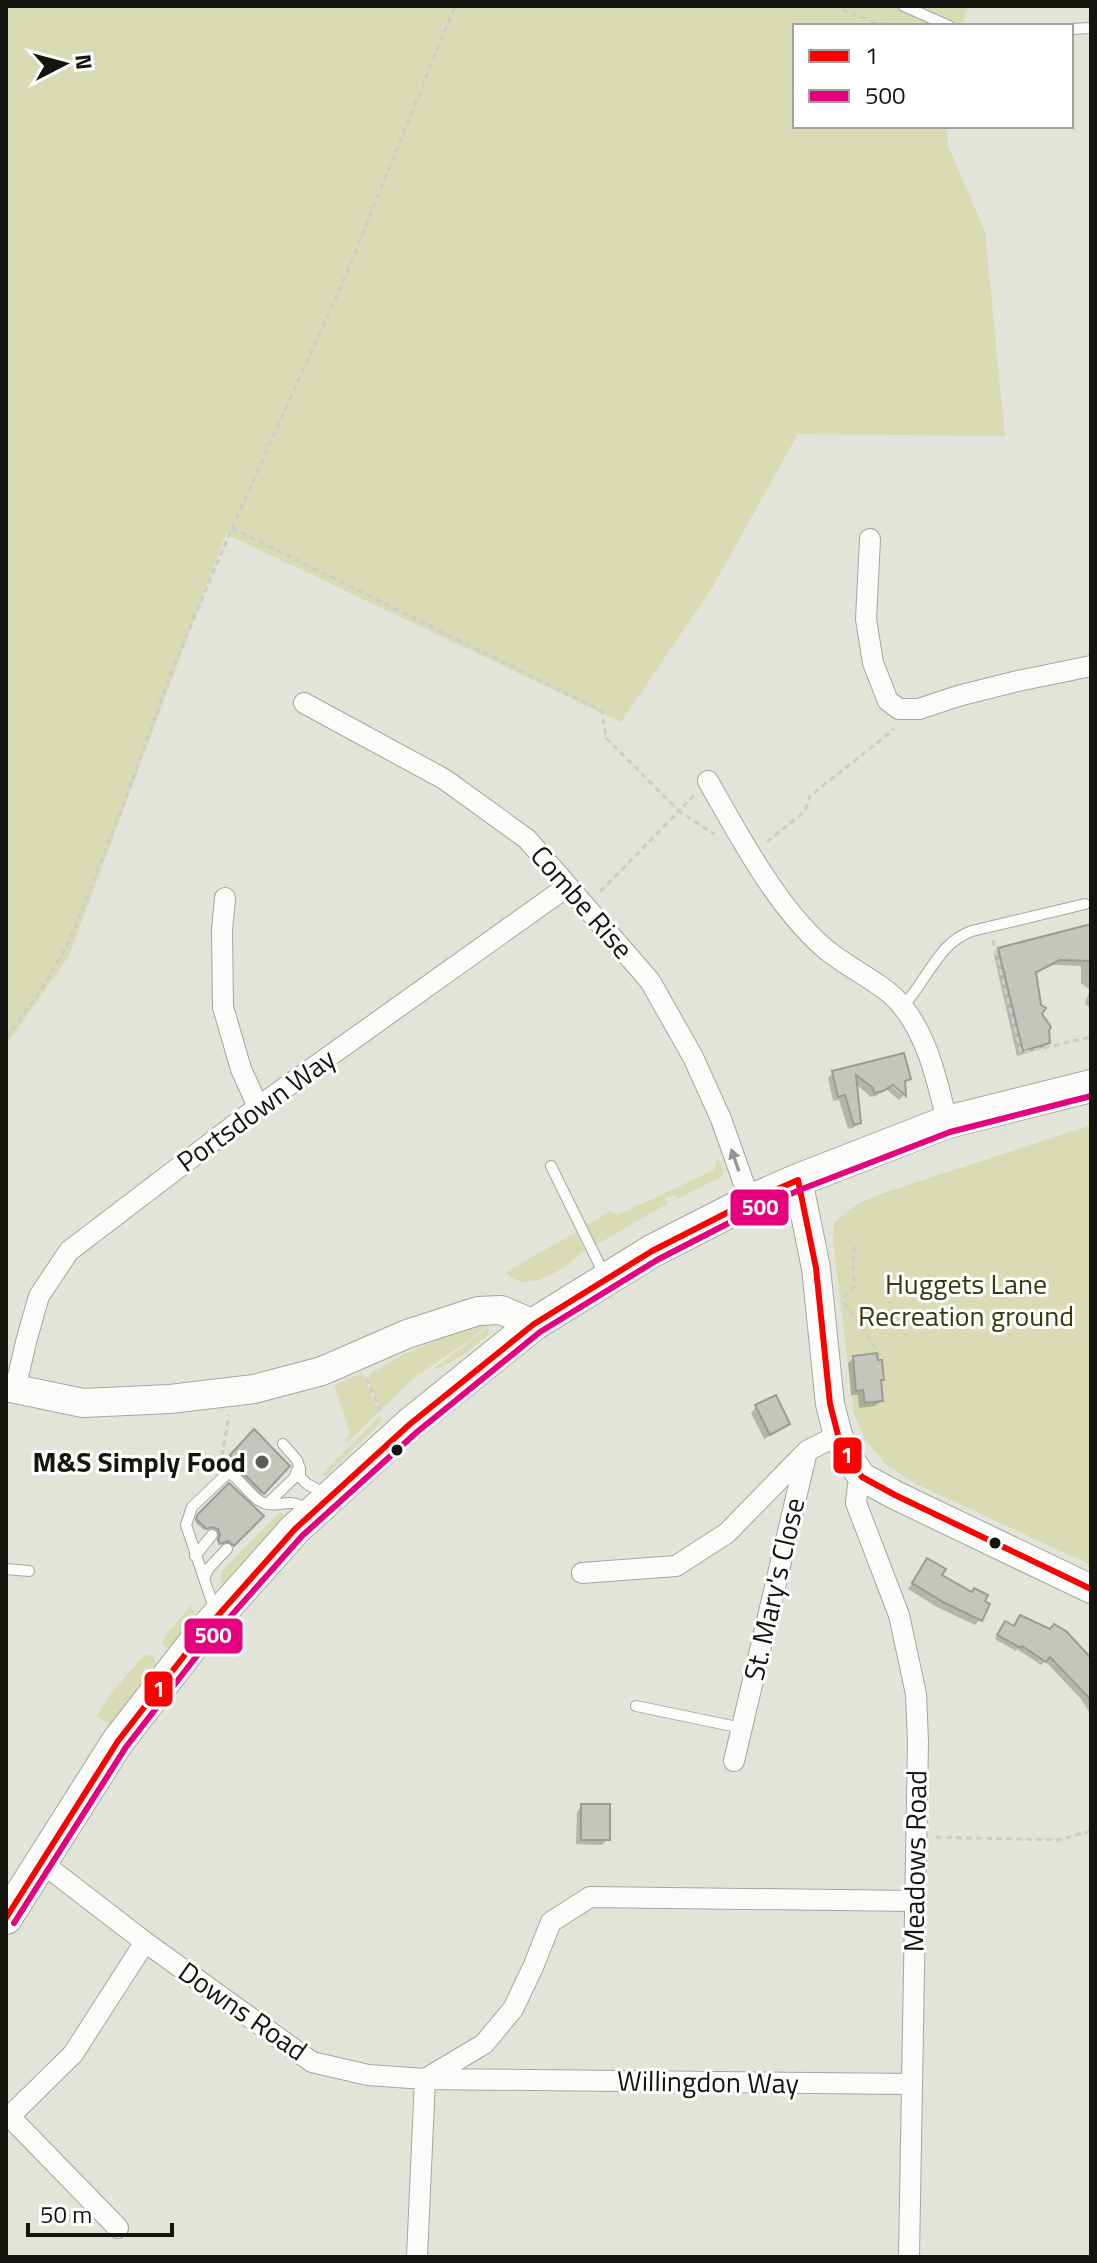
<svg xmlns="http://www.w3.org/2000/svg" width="1097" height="2263" font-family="'Titillium Web',sans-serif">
<rect width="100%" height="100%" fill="#e2e4da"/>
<!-- green -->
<path fill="#d8dbb3" d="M6 6H968L962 26H795V126H946L948 146 985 232 1005 436 798 434 712 588 621 722 226 534 69 956 6 1045Z
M1091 1125V1565L918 1485 886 1465 865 1439 854 1413 833 1242 834 1223 857 1204 878 1195Z
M717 1157 723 1168V1176L677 1199 675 1195 665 1199 667 1204 596 1245 584 1227 610 1211 618 1215 714 1170Z
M576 1232 585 1250C568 1266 526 1298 506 1272Z
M478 1322H485L488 1325 467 1342 411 1380 381 1410 368 1380 371 1373 402 1355Z
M489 1327V1334C472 1348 455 1364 433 1369Z
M362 1373 379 1412 348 1442 345 1439 350 1433 334 1385Z
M380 1416 382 1421 326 1476 321 1475Z
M282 1512 284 1517 224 1584 220 1585 222 1571 279 1513Z
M192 1605 196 1622 174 1647 168 1648 163 1646V1640L165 1636Z
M149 1655H154L156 1666 114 1726 96 1716 113 1691 144 1656Z"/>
<!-- shadow -->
<path fill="#0003" fill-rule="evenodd" d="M1091 926V1023V1008L1085 1004 1090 990 1081 983V966L1053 965 1035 974 1040 1014 1048 1042 1043 1048 1017 1056 994 955 999 949Z
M833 1073 909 1078 903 1084 904 1095 899 1100 886 1089 876 1096 869 1097 868 1094 855 1084 859 1123 853 1128 848 1129 839 1100 833 1101 828 1078ZM884 1080 900 1088V1093Z
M854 1358 879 1382 881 1401 875 1406 859 1408 858 1395H851L848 1363Z
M756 1407 788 1424 782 1429 764 1439 751 1413Z
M254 1432 287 1468 261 1495 240 1475 243 1472 229 1458Z
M262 1516 231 1547 225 1542 218 1545 216 1531 209 1528 204 1530 195 1522 196 1518Z
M927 1561 980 1619 975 1625 937 1607 908 1589Z
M1020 1617 1088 1658 1091 1655V1715L1081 1699 1045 1661 1041 1665 1017 1649 1016 1651 995 1639 1005 1623 1013 1627Z
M582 1806 608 1839 602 1845 576 1844 577 1812Z"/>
<!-- building -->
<path fill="#c4c5bd" stroke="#9b9c95" stroke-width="2" d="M1091 924V961L1060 960 1036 972 1041 1005 1046 1008 1042 1014 1051 1027 1049 1030 1050 1043 1023 1051 998 948Z
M904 1053 911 1079 905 1081 906 1096 893 1085 883 1091 874 1093 873 1088 856 1075 861 1123 854 1125 845 1095 838 1097 832 1071Z
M877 1353 878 1360H882L884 1380H881L883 1401 865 1403 863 1390 856 1391 853 1356Z
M776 1395 790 1424 770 1435 755 1405Z
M254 1429 290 1466 264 1494 241 1471 244 1468 230 1455Z
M229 1483 264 1516 234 1546 228 1541 221 1544 218 1540 220 1535 218 1529 212 1527 207 1529 196 1519 198 1514Z
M927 1558 946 1569 942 1575 972 1592 974 1588 988 1595 985 1601 990 1604 982 1621 943 1602 912 1583Z
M1020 1615 1050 1629 1054 1624 1066 1631 1091 1658V1700L1050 1657 1046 1662 1022 1646 1021 1648 997 1635 1005 1621 1014 1626Z
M581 1804H610V1840H581Z"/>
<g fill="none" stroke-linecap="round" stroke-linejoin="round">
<defs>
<path id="lane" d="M904 6 949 26
M1071 29 1091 28
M902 1007C926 983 938 942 972 931L1085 904
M551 1166 605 1276
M300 1468V1477L307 1484 326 1494
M267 1504 294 1478 299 1466 297 1460 283 1444
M195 1556 212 1535
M6 1569 29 1571
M204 1578 209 1568 227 1549
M215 1611 186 1525 192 1507 229 1472C241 1480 251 1498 264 1503 282 1509 289 1495 309 1511
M636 1706 742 1728"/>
<path id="street" d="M870 539 866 619 873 663 888 701 899 709H919L958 696 1018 681 1091 666
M304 703 444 779 527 839 650 981 693 1057 721 1119 750 1201
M708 781C739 835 775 904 822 946 841 963 866 975 887 991 924 1020 937 1078 947 1122
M225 898 222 930 223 1007 241 1069 258 1107
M15 1389 27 1338 39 1296 69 1251 258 1107 568 886
M862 1477 858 1486 856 1503 899 1615 916 1694 918 1742 909 2257
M582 1573 676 1566 727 1533 806 1452
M734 1761 807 1451 838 1435
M41 1862 145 1942 312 2062 368 2075 425 2079 484 2044 513 2009 533 1967 551 1922 590 1897 914 1901
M11 2118 118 2228
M6 2120 73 2054 145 1942
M417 2257 425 2079 911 2084"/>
<path id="secondary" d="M798 1180 816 1268 830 1404 838 1435 848 1457 862 1477 895 1495 1091 1589
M6 1387 83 1403 170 1399 254 1389 322 1371 407 1334 478 1311 501 1310 534 1324"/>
<path id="primary" d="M6 1918 118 1741 198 1638 295 1529 410 1424 534 1324 652 1251 750 1201 798 1180 947 1122 1091 1086"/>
</defs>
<!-- lane casing -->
<use href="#lane" stroke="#a6a6a0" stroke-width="12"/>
<!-- street casing -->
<use href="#street" stroke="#a6a6a0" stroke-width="22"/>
<!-- secondary casing -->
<use href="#secondary" stroke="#a6a6a0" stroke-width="30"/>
<!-- primary casing -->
<use href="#primary" stroke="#a6a6a0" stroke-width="34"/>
<!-- path -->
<path stroke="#cdcdca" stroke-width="3" stroke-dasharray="6 4" stroke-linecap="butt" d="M833 6 885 26
M232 528 602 711 606 738 679 811 600 892
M694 795 679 811 714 834
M767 842 805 811 810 796 892 731 893 728
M993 940 1021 1053 1091 1037
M6 1038 41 990 69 942 124 803 171 673 232 528 345 277 455 6
M844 1297 854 1287 853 1252 859 1242
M844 1302 881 1355
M366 1378 382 1415
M222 1456 229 1415
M936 1837 1057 1840 1091 1831"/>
<!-- lane -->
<use href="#lane" stroke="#fbfbf9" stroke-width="10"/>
<!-- street -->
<use href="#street" stroke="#fbfbf9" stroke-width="20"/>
<!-- secondary -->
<use href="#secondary" stroke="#fbfbf9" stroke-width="28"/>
<!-- primary -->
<use href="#primary" stroke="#fbfbf9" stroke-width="32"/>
<defs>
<path id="bus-1" d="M798 1180 816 1268 830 1404 838 1435 848 1457 862 1477 895 1495 1091 1589
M6 1918 118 1741 198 1638 295 1529 410 1424 534 1324 652 1251 750 1201 798 1180"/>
<path id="bus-2" d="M14 1923 126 1747 206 1644 302 1536 417 1432 540 1332 657 1260 754 1210 802 1189 950 1132 1091 1096"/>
</defs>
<!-- bus-1 casing -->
<use href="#bus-1" stroke="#fff" stroke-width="12"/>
<!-- bus-2 casing -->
<use href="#bus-2" stroke="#fff" stroke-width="12"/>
<!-- bus-1 -->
<use href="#bus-1" stroke="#f00" stroke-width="6"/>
<!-- bus-2 -->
<use href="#bus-2" stroke="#e5007d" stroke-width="6"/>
</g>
<!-- one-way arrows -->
<defs><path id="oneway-solid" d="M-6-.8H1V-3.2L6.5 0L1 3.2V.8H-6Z" transform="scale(2)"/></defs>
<use fill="#949490" href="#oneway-solid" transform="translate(735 1160) rotate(-109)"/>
<!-- markers -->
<g fill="#151510" stroke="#fff" stroke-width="3">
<circle cx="397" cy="1450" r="7"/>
<circle cx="995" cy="1543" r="7"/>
</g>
<circle fill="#5d5d57" stroke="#fff" stroke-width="3" cx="262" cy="1462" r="8"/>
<g text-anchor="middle" stroke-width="6" stroke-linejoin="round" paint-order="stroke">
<!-- street labels -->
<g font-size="28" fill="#151510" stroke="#fff">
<text transform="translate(582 902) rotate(49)" y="10">Combe Rise</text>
<text transform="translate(256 1110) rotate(-36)" y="10">Portsdown Way</text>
<text transform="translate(774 1589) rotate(-77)" y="10">St. Mary's Close</text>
<text transform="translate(915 1861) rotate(-89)" y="10">Meadows Road</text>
<text transform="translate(243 2011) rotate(35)" y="10">Downs Road</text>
<text transform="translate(708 2082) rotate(1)" y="10">Willingdon Way</text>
</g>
<!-- park labels -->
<g font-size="28" fill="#38390e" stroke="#fff">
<text x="966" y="1294">Huggets Lane<tspan x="966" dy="32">Recreation ground</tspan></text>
</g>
<!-- poi labels -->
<g font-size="28" font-weight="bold" fill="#151510" stroke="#fff" text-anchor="end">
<text x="246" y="1472">M&amp;S Simply Food</text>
</g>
</g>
<g stroke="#fff" stroke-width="3">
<rect x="729" y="1188" width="61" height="39" rx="8" fill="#e5007d"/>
<rect x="832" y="1436" width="31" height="39" rx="8" fill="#f00"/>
<rect x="183" y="1617" width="61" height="38" rx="8" fill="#e5007d"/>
<rect x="143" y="1670" width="31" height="38" rx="8" fill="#f00"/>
</g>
<g font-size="22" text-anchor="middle" font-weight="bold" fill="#fff">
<text x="760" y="1215">500</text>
<text x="847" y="1463">1</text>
<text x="213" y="1643">500</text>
<text x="159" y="1697">1</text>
</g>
<!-- border -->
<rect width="1097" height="2263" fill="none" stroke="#151510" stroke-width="16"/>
<!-- legend -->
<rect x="793" y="24" width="280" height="104" fill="#ffffff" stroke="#a1a19f" stroke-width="2"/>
<rect x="809" y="50" width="40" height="12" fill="#ff0000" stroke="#a1a19f" stroke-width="2"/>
<text x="865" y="64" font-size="24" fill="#151510">1</text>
<rect x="809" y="90" width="40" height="12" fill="#e5007d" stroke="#a1a19f" stroke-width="2"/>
<text x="865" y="104" font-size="24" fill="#151510">500</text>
<!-- north arrow -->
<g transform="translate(64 64) rotate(84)" stroke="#ffffff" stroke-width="6" paint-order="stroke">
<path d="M0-6L14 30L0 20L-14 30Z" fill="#151510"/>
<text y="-12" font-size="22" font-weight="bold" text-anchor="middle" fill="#151510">N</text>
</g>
<!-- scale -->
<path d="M28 2223v12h144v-12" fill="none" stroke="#151510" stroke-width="4"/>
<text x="40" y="2223" font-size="24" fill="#151510" stroke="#ffffff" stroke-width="6" paint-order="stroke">50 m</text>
</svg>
